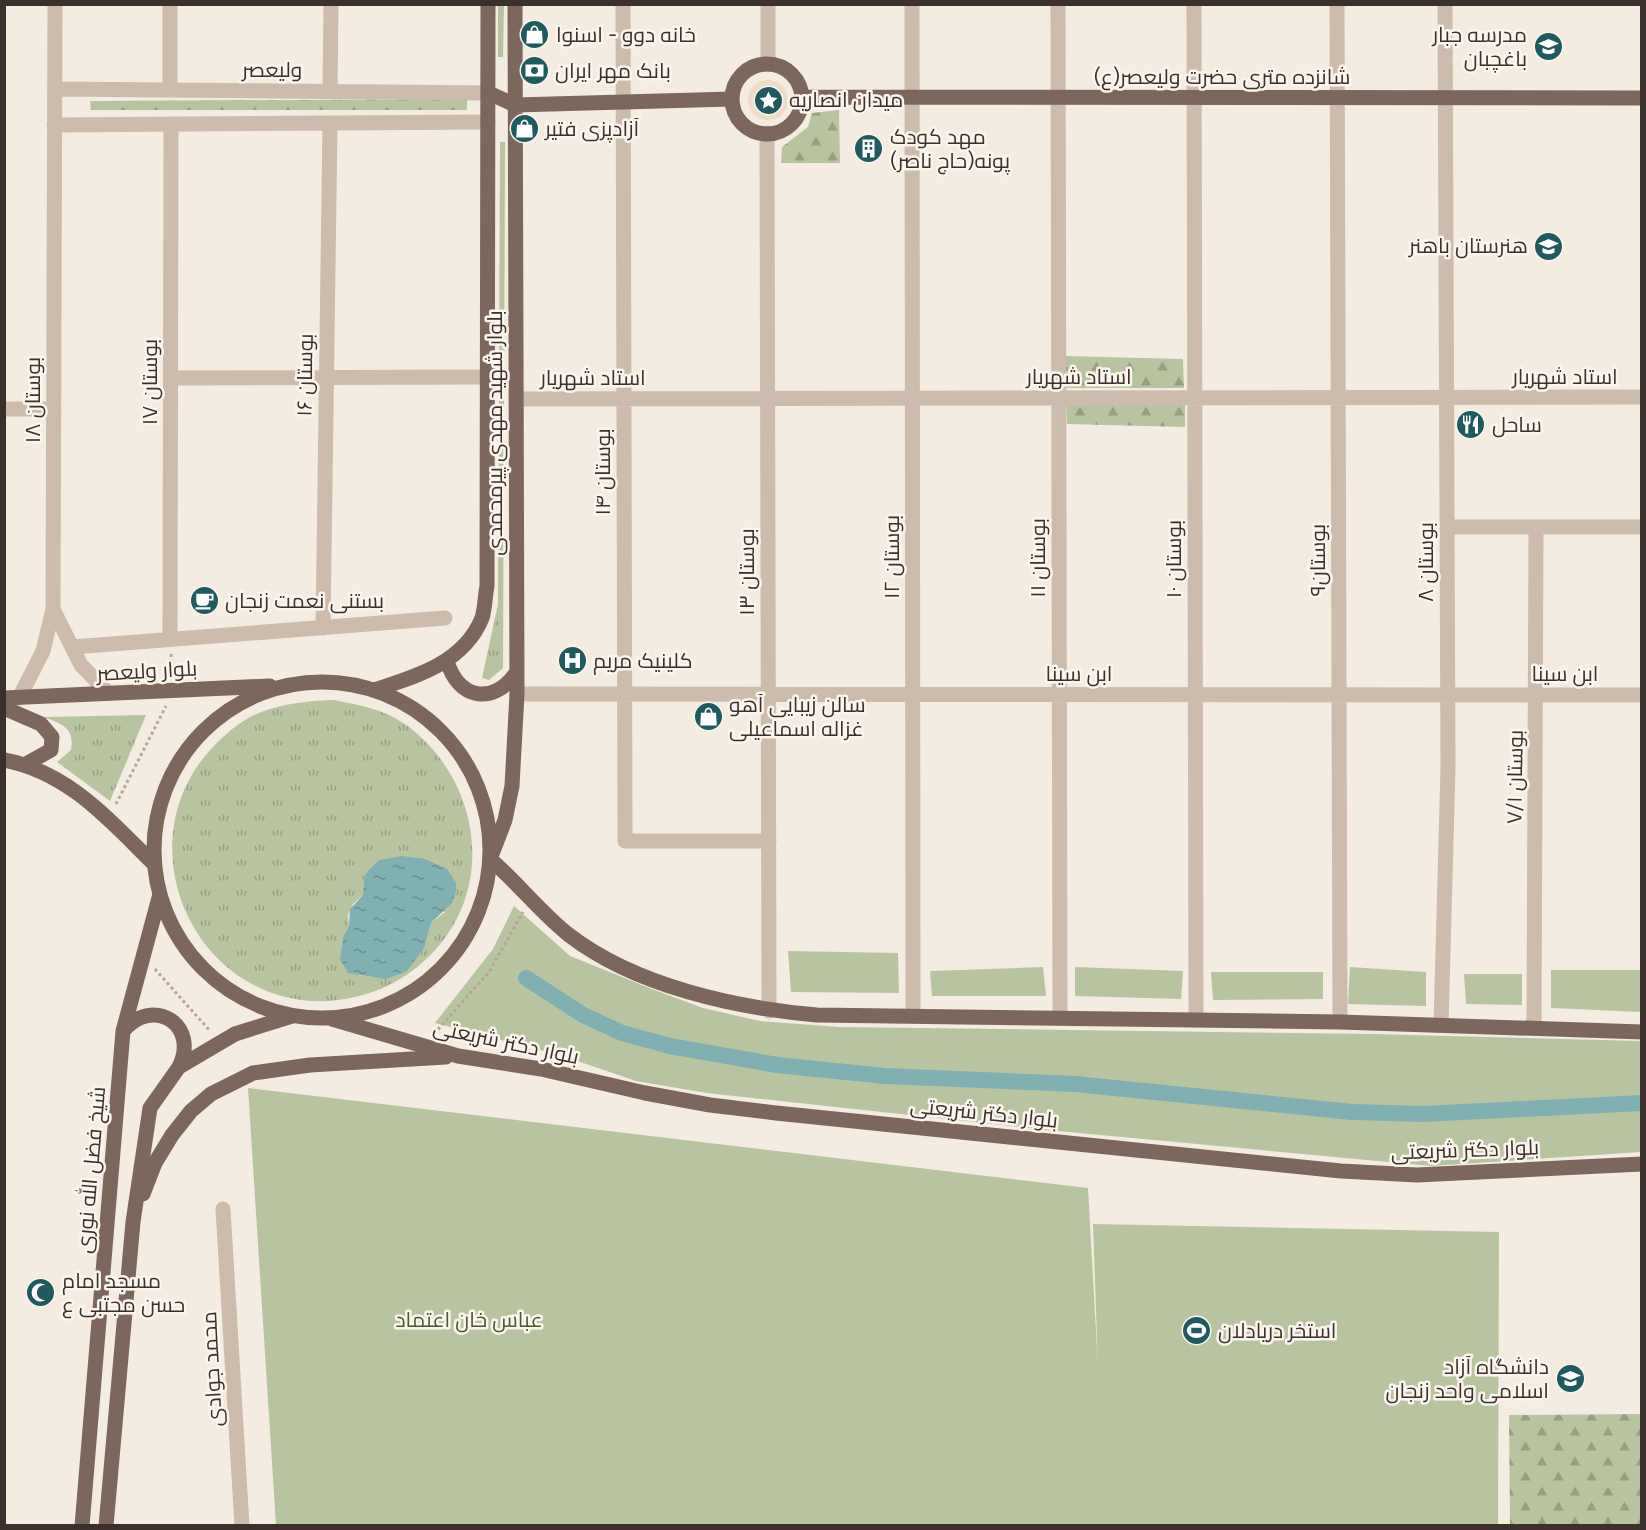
<svg xmlns="http://www.w3.org/2000/svg" width="1646" height="1530" font-family="Figtree,Cairo,sans-serif">
<defs>
<pattern id="grass-tufts" width="24" height="20" patternUnits="userSpaceOnUse" patternTransform="scale(1.5)"><rect width="24" height="20" fill="#b8c4a0"/><path d="M3 7l-1-3M5 7V3M7 7l1-3M15 17l-1-3M17 17v-4M19 17l1-3" fill="none" stroke="#97a083"/></pattern>
<pattern id="forest-firs" width="22" height="20" patternUnits="userSpaceOnUse" patternTransform="scale(1.5)"><rect width="22" height="20" fill="#b8c4a0"/><path d="M5 1l3.5 6h-7zM16 11l3.5 6h-7z" fill="#97a083"/></pattern>
<pattern id="water-ripples" width="26" height="14" patternUnits="userSpaceOnUse" patternTransform="scale(1.5)"><rect width="26" height="14" fill="#7fb0b2"/><path d="M2 4q2-2 4 0t4 0M15 11q2-2 4 0t4 0" fill="none" stroke="#699091"/></pattern>
</defs>
<rect width="100%" height="100%" fill="#f4ebe1"/>
<!-- grass -->
<path fill="url(#grass-tufts)" fill-rule="evenodd" d="M498 5H504L503 57H498Z
M500 142H505L503 668 489 680 482 678 498 604Z
M334 700C360 705 387 710 409 727 478 780 496 882 436 949 407 981 371 998 328 1001 196 1007 123 847 210 750 224 735 241 720 259 713 284 703 307 701 334 700ZM367 882 445 912 431 923 426 940 374 977 359 975 341 953 343 937 349 926 348 915 353 904 363 895Z
M146 715 110 801 57 762 71 750C75 728 62 724 44 717Z"/>
<!-- forest -->
<path fill="url(#forest-firs)" d="M467 99V110H91L90 101Z
M839 110 840 163H781L782 147 808 127 812 113Z
M1065 356 1183 359 1184 388H1065Z
M1066 402 1185 403V427L1067 424Z
M1641 1414V1525H1510L1509 1415Z"/>
<!-- park -->
<path fill="#b8c4a0" d="M514 906 570 956 652 989 703 1008 760 1021 839 1027 1374 1034 1641 1041V1152L1431 1166 1047 1130 707 1093 636 1081 560 1055 435 1023 493 949Z
M788 951 898 953 899 993 791 992Z
M1043 967 1046 996H932L930 971Z
M1075 967 1183 971 1181 999 1075 996Z
M1350 967 1426 972V1006L1348 1004Z
M1551 970H1641V1012L1551 1008Z
M1211 972H1323V999L1213 1000Z
M1464 974H1522V1005L1466 1004Z
M248 1088 1088 1188 1098 1367 1093 1224 1499 1232 1498 1525H276Z"/>
<!-- plaza -->
<path fill="#ecdcc8" d="M748 100a20 20 0 1 1 40 0a20 20 0 1 1-40 0Z"/>
<!-- water -->
<path fill="url(#water-ripples)" d="M402 856 425 859 447 869 456 883V892L452 903 431 923 424 948 407 971 386 979 348 973 340 959 343 937 349 926 350 909 363 895 365 875 371 868 379 860Z"/>
<g fill="none" stroke-linecap="round" stroke-linejoin="round">
<!-- canal -->
<path stroke="#7fb0b2" stroke-width="16" d="M526 978 583 1015 622 1033 670 1046 777 1065 885 1076 1075 1084 1352 1112 1424 1114 1642 1103"/>
<!-- path -->
<path stroke="#b9a596" stroke-width="3" stroke-dasharray="3 3" stroke-linecap="butt" d="M171 654 173 677
M116 804 166 706
M155 969 210 1031
M434 1034 489 972 523 912"/>
<!-- minor -->
<path stroke="#cdbbac" stroke-width="15" d="M623 4 625 841H769
M768 4V64
M912 4 913 1016
M1058 4 1060 1018
M1194 4 1196 1020
M1337 4 1340 1022
M55 89 489 93
M170 90V4
M330 91 331 4
M54 125 488 122
M767 133 769 1011
M171 378 486 377
M517 399 1642 397
M4 409H54
M1447 527H1642
M53 609 81 665 108 693
M323 628 330 123
M170 639 171 124
M73 647 445 618
M517 694 1642 695
M19 698 43 651 53 609 55 4
M1441 1025 1448 768 1445 4
M1534 1027 1536 527
M223 1209 242 1526"/>
<!-- major -->
<path stroke="#7d675c" stroke-width="15" d="M515 4 517 694 512 786 505 820 490 859C518 883 540 912 569 935 635 986 736 1008 817 1015L1340 1022 1642 1032
M732 99a35 35 0 1 1 70 0a35 35 0 1 1-70 0Z
M489 93 515 105 732 99
M802 97 1642 98
M447 661C458 699 493 706 516 673
M154 850a168 168 0 1 1 336 0a168 168 0 1 1-336 0Z
M374 690C415 677 464 663 482 618 485 609 485 596 487 586L488 4
M4 698 270 686
M4 708 41 724 52 737 51 750 26 764
M4 760C69 772 110 821 155 865
M332 1019 458 1056 541 1069 645 1093 710 1105 776 1113 1341 1171 1417 1175 1642 1164
M123 1031C153 995 200 1025 179 1067
M143 1194 155 1163 172 1135 191 1111 211 1094 253 1073 310 1065 446 1057
M82 1526 123 1031 160 894
M106 1526 133 1222 150 1108 179 1067 235 1034 292 1016"/>
</g>
<!-- icons -->
<defs>
<symbol id="shop-disc" viewBox="-11 -11 22 22"><circle r="9.5" fill="#1f5a5e" stroke="#fbf5ee"/><path d="M-5-2.5h2.3a2.7 3.5 0 0 1 5.4 0H5L5.5 6h-11ZM-1.5-2.5h3a1.5 2.3 0 0 0-3 0Z" fill="#fff"/></symbol>
<symbol id="school-disc" viewBox="-11 -11 22 22"><circle r="9.5" fill="#1f5a5e" stroke="#fbf5ee"/><path d="M0-5L7-2L0 1L-7-2ZM-4 1L0 2.5L4 1V4Q0 6-4 4Z" fill="#fff"/></symbol>
<symbol id="bank-disc" viewBox="-11 -11 22 22"><circle r="9.5" fill="#1f5a5e" stroke="#fbf5ee"/><path d="M-6-4H6V4H-6ZM0-2.3a2.3 2.3 0 1 0 0 4.6a2.3 2.3 0 1 0 0-4.6Z" fill="#fff"/></symbol>
<symbol id="sight-disc" viewBox="-11 -11 22 22"><circle r="9.5" fill="#1f5a5e" stroke="#fbf5ee"/><path d="M0-6L1.8-2.2L6-1.7L2.9 1.2L3.7 5.4L0 3.3L-3.7 5.4L-2.9 1.2L-6-1.7L-1.8-2.2Z" fill="#fff"/></symbol>
<symbol id="building-disc" viewBox="-11 -11 22 22"><circle r="9.5" fill="#1f5a5e" stroke="#fbf5ee"/><path d="M-4-6H4V6H1V3H-1V6H-4ZM-2.5-4.3h1.7v1.8h-1.7ZM.8-4.3h1.7v1.8H.8ZM-2.5-1h1.7V.8h-1.7ZM.8-1h1.7V.8H.8Z" fill="#fff"/></symbol>
<symbol id="restaurant-disc" viewBox="-11 -11 22 22"><circle r="9.5" fill="#1f5a5e" stroke="#fbf5ee"/><path d="M-5-6h1v4h1v-4h1v4h1v-4h1v5L-1.5 .5V6h-2V.5L-5-1ZM5-6V6H3V1.5H1.5Q1.5-4 5-6Z" fill="#fff"/></symbol>
<symbol id="cafe-disc" viewBox="-11 -11 22 22"><circle r="9.5" fill="#1f5a5e" stroke="#fbf5ee"/><path d="M-5.5-4.5H6V0H3Q3 3.5 0 3.5H-2.5Q-5.5 3.5-5.5 0ZM3-3.2v2h1.7v-2ZM-6 4.5H4V6H-6Z" fill="#fff"/></symbol>
<symbol id="hospital-disc" viewBox="-11 -11 22 22"><circle r="9.5" fill="#1f5a5e" stroke="#fbf5ee"/><path d="M-5-5h3v3.5h4V-5h3V5h-3V1.5h-4V5h-3Z" fill="#fff"/></symbol>
<symbol id="mosque-disc" viewBox="-11 -11 22 22"><circle r="9.5" fill="#1f5a5e" stroke="#fbf5ee"/><path d="M3.5-4.9A6 6 0 1 0 3.5 4.9A5 5 0 1 1 3.5-4.9Z" fill="#fff"/></symbol>
<symbol id="stadium-disc" viewBox="-11 -11 22 22"><circle r="9.5" fill="#1f5a5e" stroke="#fbf5ee"/><path d="M0-5a6.5 5 0 1 0 0 10a6.5 5 0 1 0 0-10ZM-3.5-1.8h7v3.6h-7Z" fill="#fff"/></symbol>
<symbol id="university-disc" viewBox="-11 -11 22 22"><circle r="9.5" fill="#1f5a5e" stroke="#fbf5ee"/><path d="M0-5L7-2L0 1L-7-2ZM-4 1L0 2.5L4 1V4Q0 6-4 4Z" fill="#fff"/></symbol>
</defs>
<g fill-rule="evenodd">
<use href="#shop-disc" x="518" y="18" width="33" height="33"/>
<use href="#school-disc" x="1532" y="30" width="33" height="33"/>
<use href="#bank-disc" x="518" y="54" width="33" height="33"/>
<use href="#sight-disc" x="752" y="84" width="33" height="33"/>
<use href="#shop-disc" x="508" y="112" width="33" height="33"/>
<use href="#building-disc" x="852" y="132" width="33" height="33"/>
<use href="#school-disc" x="1532" y="230" width="33" height="33"/>
<use href="#restaurant-disc" x="1454" y="408" width="33" height="33"/>
<use href="#cafe-disc" x="188" y="584" width="33" height="33"/>
<use href="#hospital-disc" x="556" y="644" width="33" height="33"/>
<use href="#shop-disc" x="692" y="700" width="33" height="33"/>
<use href="#mosque-disc" x="24" y="1276" width="33" height="33"/>
<use href="#stadium-disc" x="1180" y="1314" width="33" height="33"/>
<use href="#university-disc" x="1554" y="1362" width="33" height="33"/>
</g>
<g text-anchor="middle" stroke-width="5" stroke-linejoin="round" paint-order="stroke">
<!-- poi labels -->
<g font-size="21" fill="#3b302b" stroke="#fbf5ee" text-anchor="start">
<text x="556" y="42">خانه دوو - اسنوا</text>
<text x="1527" y="42" text-anchor="end">مدرسه جبار<tspan x="1527" dy="24">باغچبان</tspan></text>
<text x="555" y="78">بانک مهر ایران</text>
<text x="789" y="107">میدان انصاریه</text>
<text x="545" y="136">آزادپزی فتیر</text>
<text x="890" y="144">مهد کودک<tspan x="890" dy="24">پونه(حاج ناصر)</tspan></text>
<text x="1528" y="253" text-anchor="end">هنرستان باهنر</text>
<text x="1492" y="432">ساحل</text>
<text x="225" y="608">بستنی نعمت زنجان</text>
<text x="593" y="668">کلینیک مریم</text>
<text x="729" y="712">سالن زیبایی آهو<tspan x="729" dy="24">غزاله اسماعیلی</tspan></text>
<text x="62" y="1288">مسجد امام<tspan x="62" dy="24">حسن مجتبی ع</tspan></text>
<text x="1218" y="1338">استخر دریادلان</text>
<text x="1549" y="1374" text-anchor="end">دانشگاه آزاد<tspan x="1549" dy="24">اسلامی واحد زنجان</tspan></text>
</g>
<!-- street labels -->
<g font-size="21" fill="#3b302b" stroke="#fbf5ee">
<text x="272" y="77">ولیعصر</text>
<text x="1222" y="84">شانزده متری حضرت ولیعصر(ع)</text>
<text transform="translate(305 375) rotate(-89)" y="7">بوستان ۱۶</text>
<text x="1079" y="384">استاد شهریار</text>
<text x="1565" y="384">استاد شهریار</text>
<text x="593" y="385">استاد شهریار</text>
<text transform="translate(150 382) rotate(-90)" y="7">بوستان ۱۷</text>
<text transform="translate(33 400) rotate(-90)" y="7">بوستان ۱۸</text>
<text transform="translate(495 433) rotate(-90)" y="7">بلوار شهید مهدی پیرمحمدی</text>
<text transform="translate(603 472) rotate(-90)" y="7">بوستان ۱۴</text>
<text transform="translate(892 557) rotate(-90)" y="7">بوستان ۱۲</text>
<text transform="translate(1038 558) rotate(-90)" y="7">بوستان ۱۱</text>
<text transform="translate(1174 559) rotate(-90)" y="7">بوستان ۱۰</text>
<text transform="translate(1318 560) rotate(-90)" y="7">بوستان۹</text>
<text transform="translate(1426 562) rotate(-90)" y="7">بوستان ۸</text>
<text transform="translate(747 572) rotate(-90)" y="7">بوستان ۱۳</text>
<text transform="translate(147 671) rotate(-3)" y="7">بلوار ولیعصر</text>
<text x="1079" y="681">ابن سینا</text>
<text x="1565" y="681">ابن سینا</text>
<text transform="translate(1515 777) rotate(-89)" y="7">بوستان ۷/۱</text>
<text transform="translate(506 1042) rotate(12)" y="7">بلوار دکتر شریعتی</text>
<text transform="translate(984 1113) rotate(6)" y="7">بلوار دکتر شریعتی</text>
<text transform="translate(1465 1150) rotate(-2)" y="7">بلوار دکتر شریعتی</text>
<text transform="translate(91 1170) rotate(-85)" y="7">شیخ فضل الله نوری</text>
<text transform="translate(212 1369) rotate(-93)" y="7">محمد جوادی</text>
</g>
<!-- park labels -->
<g font-size="21" fill="#4a5a2e" stroke="#fbf5ee">
<text x="469" y="1327">عباس خان اعتماد</text>
</g>
</g>
<!-- border -->
<rect width="1646" height="1530" fill="none" stroke="#3b302b" stroke-width="12"/>
</svg>
